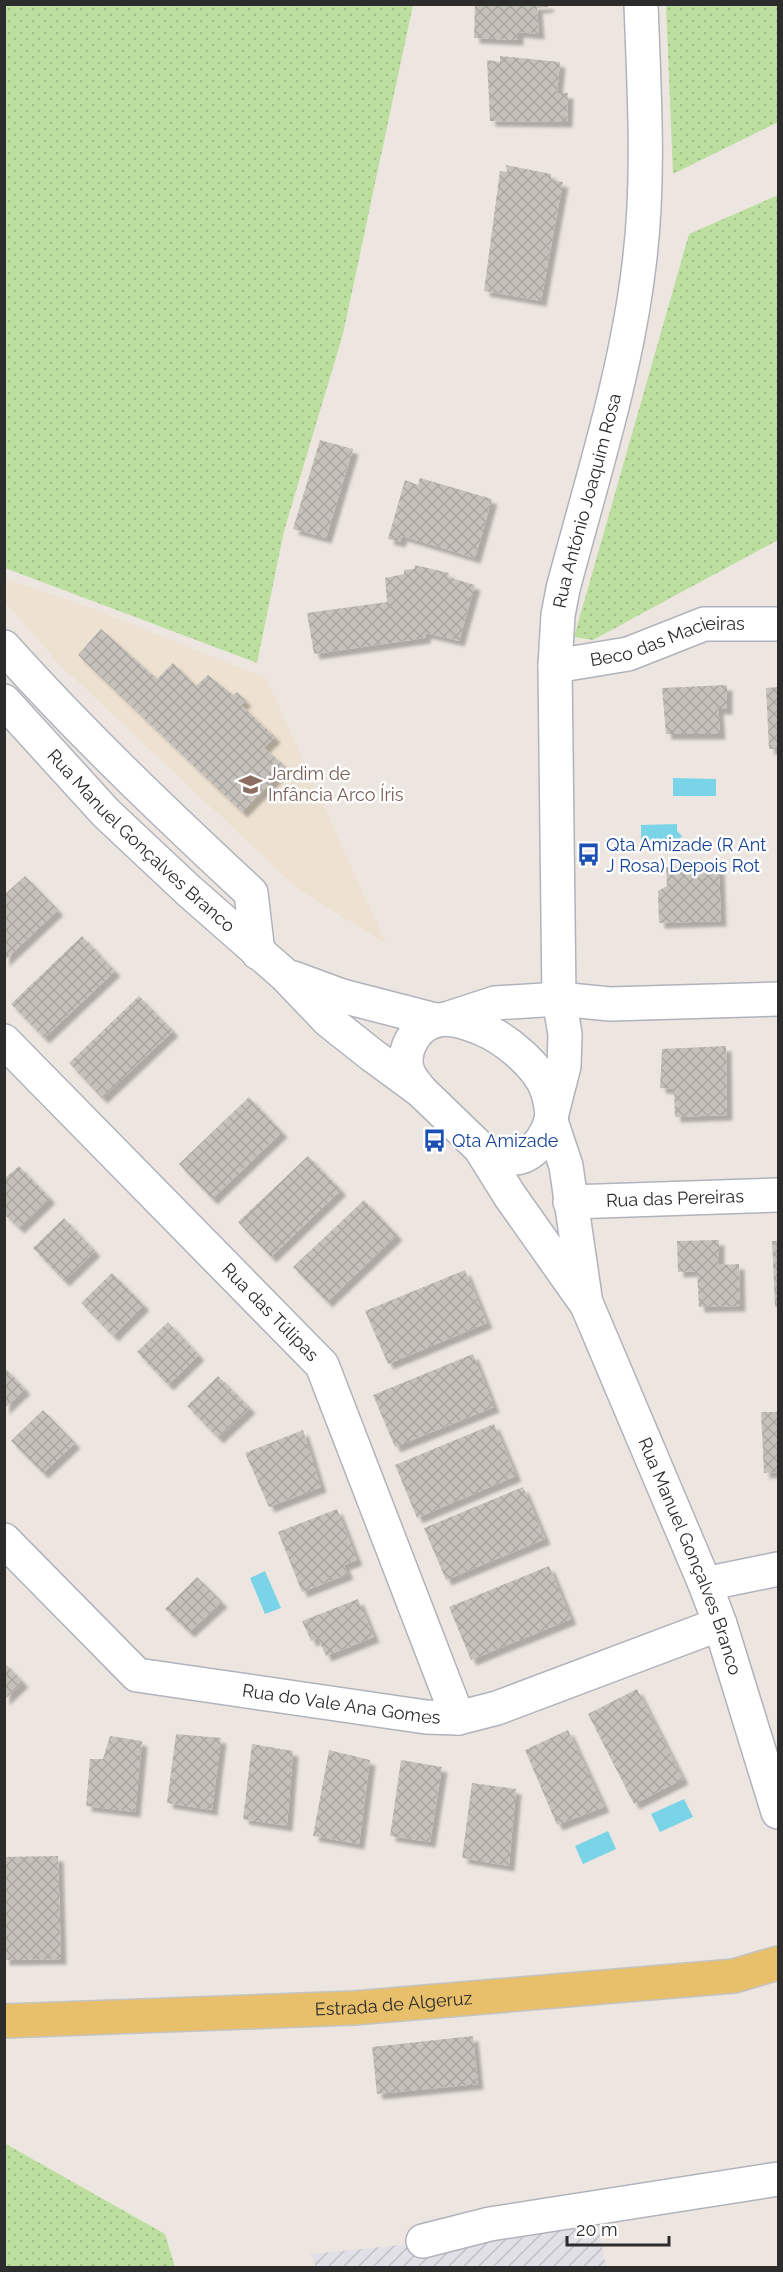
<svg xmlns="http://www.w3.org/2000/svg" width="783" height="2272" font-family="Raleway,sans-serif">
<defs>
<pattern id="industrial-furrows" width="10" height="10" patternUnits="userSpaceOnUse" patternTransform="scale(1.5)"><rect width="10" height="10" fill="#e1e0e6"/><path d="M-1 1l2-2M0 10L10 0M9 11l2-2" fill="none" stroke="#c1c0c5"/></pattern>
<pattern id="grass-dots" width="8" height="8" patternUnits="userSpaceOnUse" patternTransform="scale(1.5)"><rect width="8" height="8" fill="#bcdfa0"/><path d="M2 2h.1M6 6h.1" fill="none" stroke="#a2c08a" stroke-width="1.8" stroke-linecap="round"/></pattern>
<pattern id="building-cross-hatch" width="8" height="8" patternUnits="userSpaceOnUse" patternTransform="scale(1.5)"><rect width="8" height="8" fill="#c6c1bb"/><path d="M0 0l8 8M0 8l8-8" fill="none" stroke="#aaa6a1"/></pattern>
<filter id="shadow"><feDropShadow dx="5.5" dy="5.5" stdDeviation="1.5" flood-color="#0004"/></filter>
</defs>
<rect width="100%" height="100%" fill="#ede6e0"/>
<!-- industrial -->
<path fill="url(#industrial-furrows)" d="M598 2225 606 2267 316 2268 311 2254Z"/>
<!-- education -->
<path fill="#ede1d1" d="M4 578 94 609 266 678 386 944 298 889 58 663 5 602Z"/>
<!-- grass -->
<path fill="url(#grass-dots)" d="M4 5H413L343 334 284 531 257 663 5 568Z
M666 5H778V122L673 174Z
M778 195V540L593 640 574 637 689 234Z
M4 2143 165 2234 175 2267H5Z"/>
<!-- water -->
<path fill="#7ad4e7" d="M673 778 716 779V796H673Z
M677 824V831L682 836 677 842V849H641V825Z
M265 1571 281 1608 265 1614 250 1578Z
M684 1799 693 1817 660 1832 651 1814Z
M608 1831 616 1849 583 1864 575 1846Z"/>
<!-- building -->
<path fill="url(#building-cross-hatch)" filter="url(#shadow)" d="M475 4H549L548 7 537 8 539 34 518 32V40L474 38Z
M500 56 560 62 557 93H568L567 122 490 121 487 60 500 62Z
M506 165 551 174V180L563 182 541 301 484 291 500 171 507 172Z
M320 440 353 449 326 538 293 529Z
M420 478 492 499 475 558 402 536 400 542 388 539 405 480 418 485Z
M415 565 449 573 448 577 475 585 459 641 426 633 425 638 314 654 307 613 387 602 385 578 404 574V570L414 569Z
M101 629 157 679 173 663 196 686 208 675 233 695 237 692 246 701 241 705 275 737 264 748 286 767 242 812 78 655Z
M727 685V709H718L720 734H666L662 688Z
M778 687V749H769L766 688Z
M719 866 721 921 659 923 658 891 667 886 666 867Z
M25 876 58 910 4 961V895Z
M82 936 115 971 44 1038 11 1004Z
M139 996 173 1031 102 1098 69 1063Z
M726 1046 727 1115 675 1117 674 1089 660 1088 662 1049Z
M249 1097 282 1132 212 1199 179 1164Z
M308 1156 341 1190 271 1257 238 1222Z
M19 1166 50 1198 19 1228 4 1214V1179Z
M364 1200 397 1235 327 1302 293 1267Z
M64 1218 95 1251 64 1281 33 1248Z
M719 1240V1265L739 1264 740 1306 699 1307 697 1271 678 1272 677 1241Z
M772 1241H778V1307H775Z
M465 1270 487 1323 388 1364 365 1311Z
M112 1273 144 1305 113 1336 81 1303Z
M168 1322 199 1355 168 1385 137 1352Z
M473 1354 494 1407 395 1447 373 1395Z
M4 1367 25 1389 4 1409Z
M218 1376 250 1408 218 1438 187 1406Z
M43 1410 75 1443 43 1473 11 1441Z
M761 1412H778V1472L764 1473Z
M494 1424 516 1476 417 1518 395 1465Z
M303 1430 321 1487 269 1507 245 1453Z
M523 1487 545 1539 446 1580 424 1528Z
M337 1509 357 1560 344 1565 348 1574 302 1592 278 1532Z
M549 1566 571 1619 471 1660 449 1607Z
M197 1577 222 1602 189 1632 165 1609Z
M358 1599 374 1637 326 1656 318 1638 311 1641 302 1621Z
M4 1662 23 1682 4 1700Z
M637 1689 683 1779 634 1804 588 1714Z
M568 1730 604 1807 557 1825 525 1750Z
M176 1734 221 1738 212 1810 167 1803Z
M110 1736 142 1741 135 1812 86 1806 90 1759H103Z
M252 1744 293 1751 287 1826 243 1819Z
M329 1750 370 1760 359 1844 313 1836Z
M401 1760 442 1767 430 1842 390 1836Z
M472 1783 516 1789 509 1866 462 1858Z
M58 1856 61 1959 4 1960V1857Z
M473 2036 478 2084 377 2094 372 2047Z"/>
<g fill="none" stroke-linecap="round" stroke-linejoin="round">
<defs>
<g id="minor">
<path d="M4 647C82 734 166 814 251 893L258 953"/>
<path id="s1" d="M555 666 628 654 704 624H778"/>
<path id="s2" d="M4 701 106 813 188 890 286 976 329 1021 372 1055 421 1091 480 1148 510 1196 587 1305 705 1584 720 1624 778 1812"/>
<path d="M293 978 342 996 435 1020"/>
<path d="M446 1019 495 1003 559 999 610 1004 778 999"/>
<path id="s3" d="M4 1041 322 1365 458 1718"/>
<path d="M421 1091C417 1086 411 1079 408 1072 401 1052 414 1027 435 1021 449 1016 467 1023 480 1028 505 1038 540 1066 548 1093 550 1101 553 1112 551 1120 547 1136 533 1157 515 1158 502 1160 492 1154 480 1148"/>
<path id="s4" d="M552 1113 564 1066 565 1034 559 999 555 666 558 615 563 589C591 482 626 375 639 265 650 179 644 90 641 4"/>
<path d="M551 1121 566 1166 585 1297"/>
<path id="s5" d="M570 1202 778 1195"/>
<path id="s6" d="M4 1540 137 1675 426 1717 458 1718 497 1708 720 1624"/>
<path d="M705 1584 778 1569"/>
<path d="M423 2241 490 2224 778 2179"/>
</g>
<g id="major">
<path id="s7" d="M4 2021 354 2008 734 1976 778 1963"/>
</g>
</defs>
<!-- minor casing -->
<use href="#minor" stroke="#b0b3bc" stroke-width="36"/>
<!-- major casing -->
<use href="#major" stroke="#c4c4c4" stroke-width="36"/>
<!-- minor -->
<use href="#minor" stroke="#fff" stroke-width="33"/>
<!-- major -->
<use href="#major" stroke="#e8bf6a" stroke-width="33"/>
</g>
<!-- icons -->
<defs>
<symbol id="school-bare" viewBox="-9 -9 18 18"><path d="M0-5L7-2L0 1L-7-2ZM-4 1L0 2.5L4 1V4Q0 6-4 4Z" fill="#8d6e63" stroke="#fff" stroke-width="2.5" paint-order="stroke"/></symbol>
<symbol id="bus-bare" viewBox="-9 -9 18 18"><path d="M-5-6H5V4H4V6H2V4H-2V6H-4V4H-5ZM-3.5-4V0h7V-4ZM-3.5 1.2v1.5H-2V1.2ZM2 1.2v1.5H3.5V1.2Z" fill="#1a4fb4" stroke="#fff" stroke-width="2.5" paint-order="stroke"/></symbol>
</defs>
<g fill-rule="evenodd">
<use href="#school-bare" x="234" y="768" width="33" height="33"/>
<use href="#bus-bare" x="572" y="838" width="33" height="33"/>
<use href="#bus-bare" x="418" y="1124" width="33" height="33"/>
</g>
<g text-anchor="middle" stroke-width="5" stroke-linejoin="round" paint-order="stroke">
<!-- street labels -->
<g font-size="18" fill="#2c2c2c" stroke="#fff">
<text dy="6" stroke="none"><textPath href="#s4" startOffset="618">Rua António Joaquim Rosa</textPath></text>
<text dy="6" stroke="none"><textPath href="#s1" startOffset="116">Beco das Macieiras</textPath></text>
<text dy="6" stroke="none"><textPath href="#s2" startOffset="196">Rua Manuel Gonçalves Branco</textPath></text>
<text dy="6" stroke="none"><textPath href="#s5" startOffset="105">Rua das Pereiras</textPath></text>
<text dy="6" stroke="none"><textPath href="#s3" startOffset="380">Rua das Túlipas</textPath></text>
<text dy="6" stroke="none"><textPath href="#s2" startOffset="1116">Rua Manuel Gonçalves Branco</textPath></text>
<text dy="6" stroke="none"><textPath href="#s6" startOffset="396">Rua do Vale Ana Gomes</textPath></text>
<text dy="6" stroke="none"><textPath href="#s7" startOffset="390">Estrada de Algeruz</textPath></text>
</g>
<!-- education labels -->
<g font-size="18" fill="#785e54" stroke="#fff" text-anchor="start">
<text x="268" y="780">Jardim de<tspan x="268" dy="21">Infância Arco Íris</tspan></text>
</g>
<!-- transit labels -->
<g font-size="18" fill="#164399" stroke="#fff" text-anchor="start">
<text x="606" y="851">Qta Amizade (R Ant<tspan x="606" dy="21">J Rosa) Depois Rot</tspan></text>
<text x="452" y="1147">Qta Amizade</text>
</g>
</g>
<!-- border -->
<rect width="783" height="2272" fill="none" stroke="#2c2c2c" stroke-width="12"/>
<!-- scale -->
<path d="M567 2236v9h102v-9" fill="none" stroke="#2c2c2c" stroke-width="3"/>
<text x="576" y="2236" font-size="18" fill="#2c2c2c" stroke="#ffffff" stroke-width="4.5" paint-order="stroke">20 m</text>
</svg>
